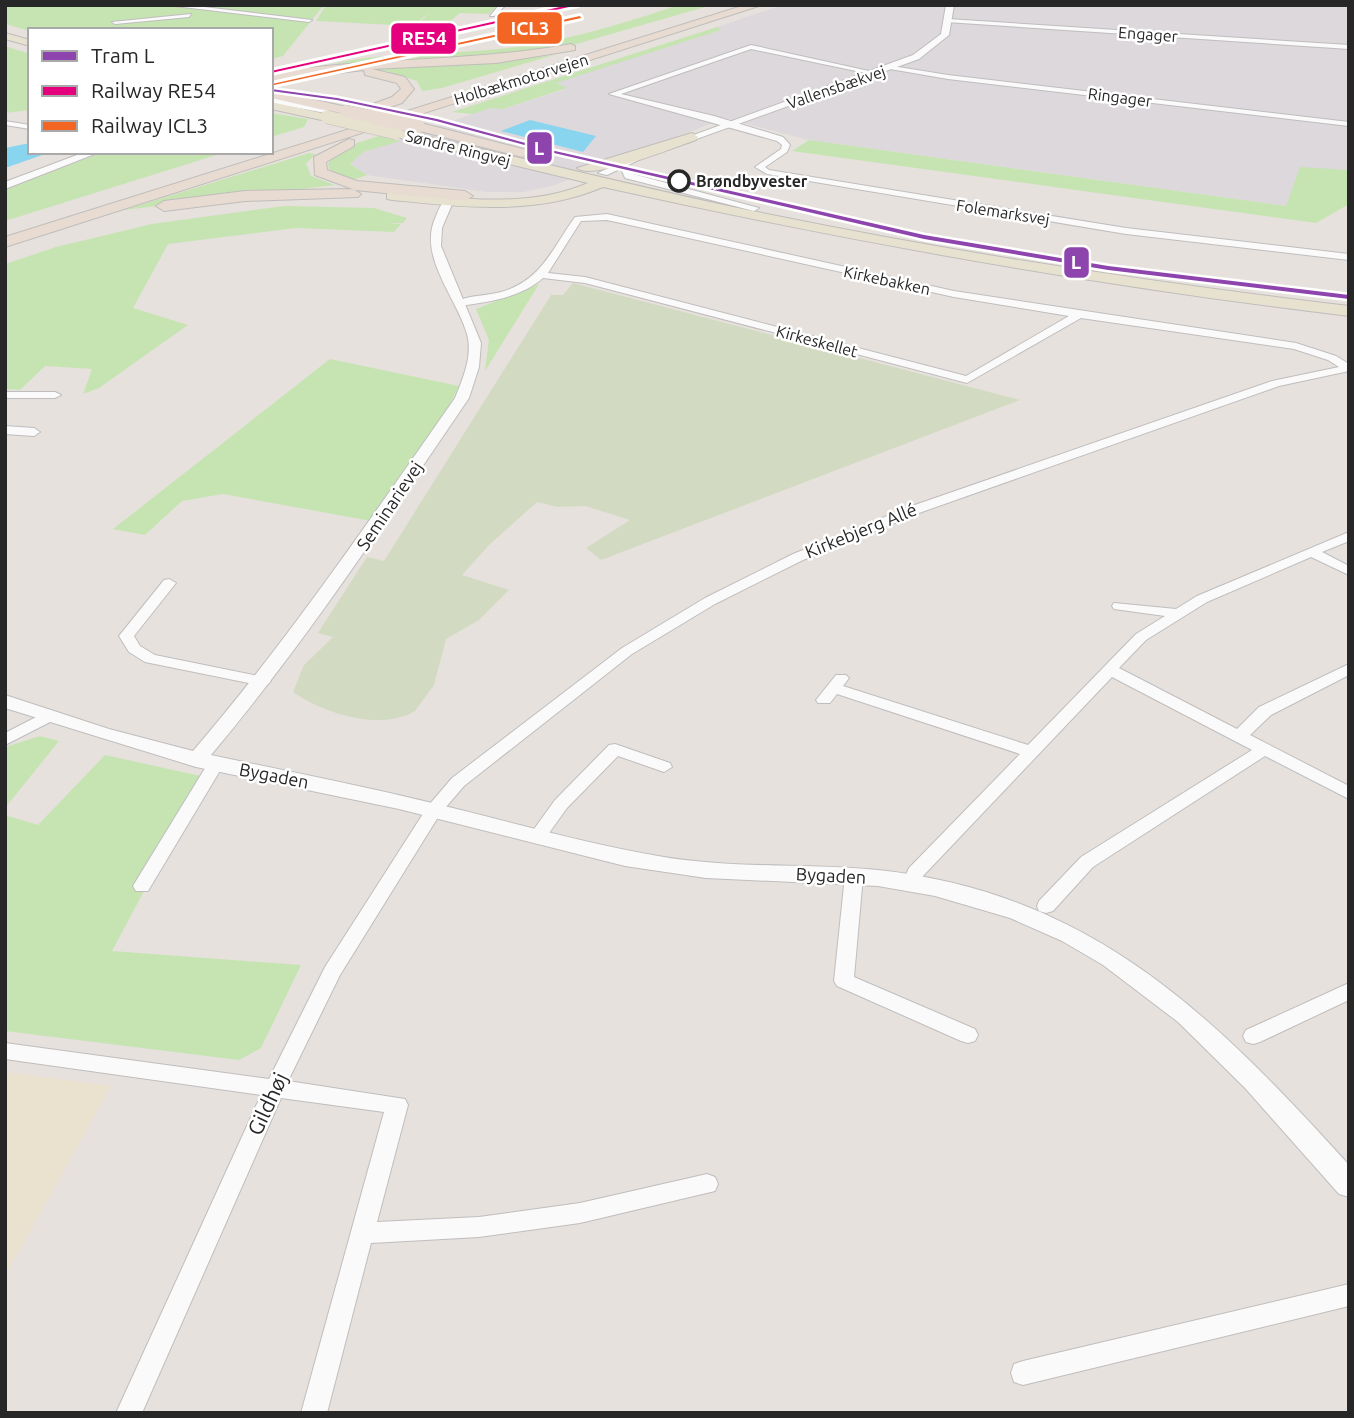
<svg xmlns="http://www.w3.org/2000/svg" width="1354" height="1418" font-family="Ubuntu,sans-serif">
<rect width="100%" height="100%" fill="#e6e1dc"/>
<!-- industrial -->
<path fill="#dcd8db" d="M783 5H1349V170L1287 206 809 140 725 118 555 185 523 192H487L367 175 350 164 363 152 490 108 503 109 566 89 554 83 720 30 717 27Z"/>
<!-- education -->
<path fill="#ebe1cf" d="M5 1072 111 1086 5 1276Z"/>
<!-- green -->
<path fill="#c6e4b2" d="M5 5 28 7 324 5 283 56 271 59V30L30 31 5 24Z
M326 5H477L497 6 489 14 460 13 449 22 421 21 430 12 413 26 316 21Z
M679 5H712L566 47 479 57 332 64C390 51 449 55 508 48 568 41 621 24 679 5Z
M717 27 721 30 556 83 567 88 503 109 490 108 473 114 452 112Z
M5 46 30 54V110L5 113Z
M554 55 442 88 422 91 417 81 387 71 359 68 483 63Z
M271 113 308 119 304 127 271 137Z
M379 136 400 141 363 152 350 164 367 175 350 181 329 169 328 164C338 147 361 142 379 136Z
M809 140 1286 206 1300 167 1349 170V204L1316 223 792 151Z
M104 152H226L5 221V189Z
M309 153 315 154 306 164 311 176 335 185 124 210Z
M284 206 374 208 407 218 403 223H387L401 224 394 232 296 228 168 244 133 308 188 325 99 388 83 394 92 369 45 366 20 390 5 389V264L56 247 152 224Z
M539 284 485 371 489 340 476 309Z
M330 359 459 386 443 419 371 521 223 494 182 501 145 535 113 529Z
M40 736 59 741 5 808V747Z
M105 755 205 777 112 951 301 965 261 1048 239 1060 5 1031V815L38 825Z"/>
<!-- cemetery -->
<path fill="#d2dbc2" d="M573 283 1020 400 601 560 586 548 630 520 585 506 558 507 537 502 489 545 462 575 509 590 479 620 446 639 434 685 415 711C380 732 323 713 293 692L304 665 333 637 318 633 367 557 384 561 551 295H563Z"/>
<!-- water -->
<path fill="#89d4ee" d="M530 120 596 136 583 152 501 131Z
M30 143V152H51L5 168V148Z"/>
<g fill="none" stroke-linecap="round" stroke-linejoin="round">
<defs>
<path id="minor" d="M166 5H188L312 20 309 22Z
M499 5H506L494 16H490Z
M191 14 189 17 115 24 112 22Z
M948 19 1349 45V49L946 22Z
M751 45 878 73 875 75 751 49 621 94 714 116 783 137 790 145 787 152 765 167 769 170 1126 228 1349 254V260L1126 234 767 174 755 167 781 149 782 145 777 141 609 94Z
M892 66 948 75 1349 122V126L948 79 890 69Z
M5 121 30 125V129L5 125Z
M607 214 954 291 1296 343 1336 356 1349 364V371L1279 386 919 513 803 560 715 604 632 654 464 786 440 814 340 975 288 1081 405 1099 408 1105 377 1222 479 1217 580 1203 707 1174 715 1177 718 1184 715 1191 580 1223 479 1237 371 1243 327 1413H301L384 1112 281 1098 142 1413H116L261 1095 5 1059V1043L269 1079 325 967 428 806 452 778 622 648 705 598 793 554 909 507 1272 381 1339 367 1328 360 1294 349 1081 318 967 383 585 283 543 278C520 298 488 302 459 306L454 303C466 295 487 296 501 292 541 281 552 249 575 217ZM607 220 954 297 1069 316 966 376 585 277 548 273 581 221Z
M5 392H55L61 395 55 398H5Z
M5 426 34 428 40 432 34 436 5 434Z
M1349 532V541L1322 552 1349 566V575L1311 557 1207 602 1146 640 1119 668 1237 729 1259 707 1349 664V675L1271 715 1250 735 1349 786V799L1265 756 1093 867 1053 911 1046 913 1039 911 1037 906 1039 901 1081 857 1252 750 1112 677 923 876 917 888H905L902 883 909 868 1020 754 837 694 830 703H818L816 700 836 675H846L849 678 843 686 1028 745 1136 634 1165 616 1114 609 1112 606 1114 603 1176 609 1197 596Z
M169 579 176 583 134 636 140 646 155 655 268 678 271 681 268 684 263 686 145 662 129 652 119 636 164 580Z
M46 712 54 717 52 721 5 745V733Z
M615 744 670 763 672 767 664 772 618 756 567 808 544 840H532L529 836 555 800 609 745Z
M216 759 224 764 148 891H136L133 886 136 881 210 760Z
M854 869 860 871 863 876 854 977 975 1029 978 1035 975 1041 968 1043 961 1041 837 986 834 981 845 876 848 871Z
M1349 983V1000L1260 1042 1253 1044 1246 1042 1243 1036 1246 1030Z
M1349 1284V1306L1023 1385 1014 1382 1011 1373 1014 1364 1023 1361Z"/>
<path id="tertiary" d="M946 5H954L949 35 919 59 677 146 669 144 913 55 941 34Z
M271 97 331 108 336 111 331 114 271 103Z
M85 152H100L5 189V182Z
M639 154 647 156 607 175 598 173Z
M627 168 633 174 759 208 754 211 625 178 622 171Z
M448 199 453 202 442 228 441 246 481 343 479 367 469 398C386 520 306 642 211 755 285 771 359 785 432 803 508 821 582 843 658 856 731 869 805 863 878 870 1091 893 1212 1014 1349 1165V1197L1339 1194 1245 1088 1178 1022 1103 965 1062 941 1010 918 935 896 878 886 706 878 625 866 399 809 196 767 5 708V695L109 729 193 751C289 639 371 518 455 398 463 378 473 356 467 334 456 296 417 256 436 216 439 209 441 202 448 199Z"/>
<path id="primary" d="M5 33 30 40V46L5 39Z
M271 102 330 115 332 117 326 121 271 109Z
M396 129C523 158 645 189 772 215 963 254 1155 283 1349 306V316C1098 286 850 242 603 187 535 216 464 207 392 200L387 199V193C404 190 425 195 442 197 491 201 542 203 588 183L392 136 390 133Z
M692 133 698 137 696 140C675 147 593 181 577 168Z"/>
<path id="motorway" d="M745 5H762L5 247V237Z
M571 44 575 46V50L496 63 372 69 405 77 414 89 402 103 367 115 360 111 362 108 392 97 401 89 397 83 365 75 364 70 271 81V73C371 57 472 62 571 44Z
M271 90 351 108 353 111 346 115 271 98Z
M417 122 527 150 529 153 522 157 412 129V123Z
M349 139 354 140V146L326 162 327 170 357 181 465 191 473 196 465 201 355 190 315 175 314 157Z
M353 189 361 194 358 197 245 201 164 211 156 206 164 201 245 191Z"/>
</defs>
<!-- minor casing -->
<use href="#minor" stroke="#bfbdbe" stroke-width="2"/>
<!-- tertiary casing -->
<use href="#tertiary" stroke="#bfbdbe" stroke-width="2"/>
<!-- primary casing -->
<use href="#primary" stroke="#bfbdbb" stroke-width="2"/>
<!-- motorway casing -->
<use href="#motorway" stroke="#bfbdbb" stroke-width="2"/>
<!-- minor -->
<use href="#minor" fill="#fbfafa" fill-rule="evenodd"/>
<!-- tertiary -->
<use href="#tertiary" fill="#fbfafa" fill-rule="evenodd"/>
<!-- primary -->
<use href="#primary" fill="#e7e1d0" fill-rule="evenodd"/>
<!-- motorway -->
<use href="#motorway" fill="#e8dbd1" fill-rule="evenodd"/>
<defs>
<path id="primary-bridge-far1" d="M326 117 335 119"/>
<path id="primary-bridge" d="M327 117 396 133"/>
<path id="motorway-bridge-far1" d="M346 111 384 119"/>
<path id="motorway-bridge" d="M375 117 417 126"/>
</defs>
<!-- primary-bridge-far1 casing -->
<use href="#primary-bridge-far1" stroke="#bfbdbb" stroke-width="11" stroke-linecap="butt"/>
<!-- primary-bridge casing -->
<use href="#primary-bridge" stroke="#bfbdbb" stroke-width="14" stroke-linecap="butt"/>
<!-- motorway-bridge-far1 casing -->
<use href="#motorway-bridge-far1" stroke="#bfbdbb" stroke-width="13" stroke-linecap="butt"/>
<!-- motorway-bridge casing -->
<use href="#motorway-bridge" stroke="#bfbdbb" stroke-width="16" stroke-linecap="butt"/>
<!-- primary-bridge-far1 -->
<use href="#primary-bridge-far1" stroke="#e7e1d0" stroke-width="10"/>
<!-- primary-bridge -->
<use href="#primary-bridge" stroke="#e7e1d0" stroke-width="13"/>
<!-- motorway-bridge-far1 -->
<use href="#motorway-bridge-far1" stroke="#e8dbd1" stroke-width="12"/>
<!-- motorway-bridge -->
<use href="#motorway-bridge" stroke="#e8dbd1" stroke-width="15"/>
<defs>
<path id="rail-1" d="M569 5H578L271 73V71Z"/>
<path id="rail-2" d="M580 16 581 18 274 85 272 84Z"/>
</defs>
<!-- rail-1 casing -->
<use href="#rail-1" stroke="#fff" stroke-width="6"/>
<!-- rail-2 casing -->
<use href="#rail-2" stroke="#fff" stroke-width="6"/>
<!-- rail-1 -->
<use href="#rail-1" fill="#e5007d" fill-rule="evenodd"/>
<!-- rail-2 -->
<use href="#rail-2" fill="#f26522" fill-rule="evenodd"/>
<defs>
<path id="tram-1" d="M271 89 337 98 437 119 555 151 924 235 1108 266 1349 295V299L1108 270 924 239 554 153 436 121 337 100 271 91Z"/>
</defs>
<!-- tram-1 casing -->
<use href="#tram-1" stroke="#fff" stroke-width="5"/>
<!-- tram-1 -->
<use href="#tram-1" fill="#8e44ad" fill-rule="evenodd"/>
</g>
<!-- markers -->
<circle fill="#fff" stroke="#272727" stroke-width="3.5" cx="679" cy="181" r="10"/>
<g text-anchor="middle" stroke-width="5" stroke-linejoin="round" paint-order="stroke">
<!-- far-street labels -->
<g font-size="16" fill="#272727" stroke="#fff">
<text transform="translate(1148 34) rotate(4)" y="6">Engager</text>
<text transform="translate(521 79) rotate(-17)" y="6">Holbækmotorvejen</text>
<text transform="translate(836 87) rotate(-19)" y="6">Vallensbækvej</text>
<text transform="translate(1120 97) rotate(7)" y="6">Ringager</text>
<text transform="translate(458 148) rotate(14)" y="6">Søndre Ringvej</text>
<text transform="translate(1003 212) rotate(9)" y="6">Folemarksvej</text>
<text transform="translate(887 280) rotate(12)" y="6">Kirkebakken</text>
<text transform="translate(817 341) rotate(15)" y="6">Kirkeskellet</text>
</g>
<!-- far-stop labels -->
<g font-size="16" font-weight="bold" fill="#272727" stroke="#fff" text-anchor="start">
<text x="696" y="187">Brøndbyvester</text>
</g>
<!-- street labels -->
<g font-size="18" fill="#272727" stroke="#fff">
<text transform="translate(390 506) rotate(-56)" y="6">Seminarievej</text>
<text transform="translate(861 531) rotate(-22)" y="6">Kirkebjerg Allé</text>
<text transform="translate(274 776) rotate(11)" y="6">Bygaden</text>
<text transform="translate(831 876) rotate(3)" y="6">Bygaden</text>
</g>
<!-- near-street labels -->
<g font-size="21" fill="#272727" stroke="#fff">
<text transform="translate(268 1104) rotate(-65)" y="7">Gildhøj</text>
</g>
</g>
<g stroke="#fff" stroke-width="2.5">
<rect x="496" y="11" width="67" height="34" rx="7" fill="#f26522"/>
<rect x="390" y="22" width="67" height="33" rx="7" fill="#e5007d"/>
<rect x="526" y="131" width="27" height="34" rx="7" fill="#8e44ad"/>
<rect x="1063" y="246" width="27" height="33" rx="7" fill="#8e44ad"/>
</g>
<g font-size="19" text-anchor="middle" font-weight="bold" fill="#fff">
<text x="530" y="35">ICL3</text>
<text x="424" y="45">RE54</text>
<text x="539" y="155">L</text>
<text x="1076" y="269">L</text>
</g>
<!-- border -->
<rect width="1354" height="1418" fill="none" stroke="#272727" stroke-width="14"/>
<!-- legend -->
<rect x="28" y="28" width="245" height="126" fill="#ffffff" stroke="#a9a9a9" stroke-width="2"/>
<rect x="42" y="51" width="35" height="10" fill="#8e44ad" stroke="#a9a9a9" stroke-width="2"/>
<text x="91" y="63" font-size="21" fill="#272727">Tram L</text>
<rect x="42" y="86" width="35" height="10" fill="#e5007d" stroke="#a9a9a9" stroke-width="2"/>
<text x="91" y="98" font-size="21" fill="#272727">Railway RE54</text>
<rect x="42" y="121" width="35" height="10" fill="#f26522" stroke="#a9a9a9" stroke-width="2"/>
<text x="91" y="133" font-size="21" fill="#272727">Railway ICL3</text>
</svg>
